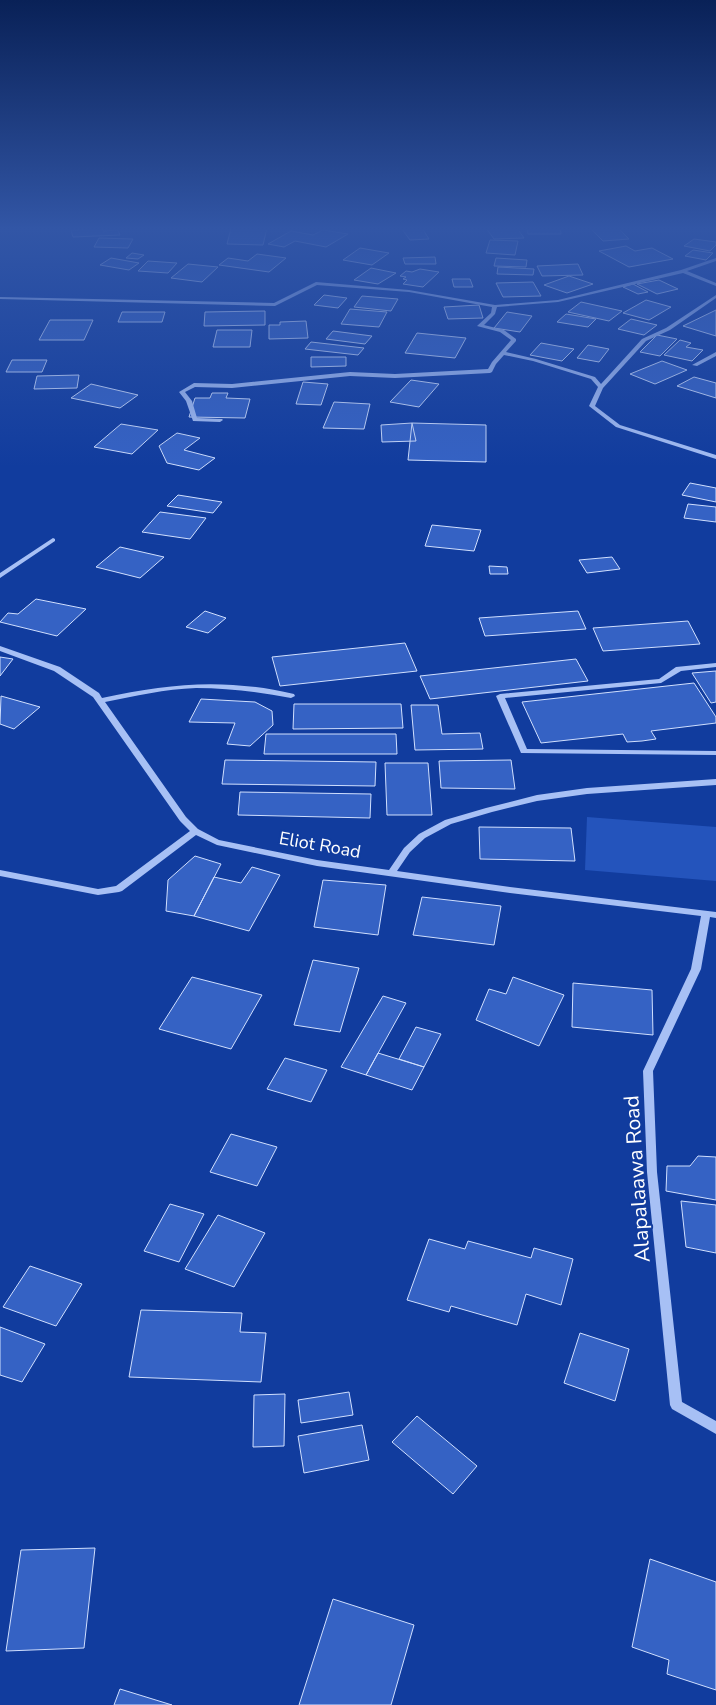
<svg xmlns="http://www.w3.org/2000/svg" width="716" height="1705" font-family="'Nunito Sans',sans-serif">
<rect width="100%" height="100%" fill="#113c9e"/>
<!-- green -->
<path fill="#2454bc" d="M587 817 716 827V881L585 870Z"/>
<!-- building -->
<path fill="#3562c4" stroke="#d0dffe" d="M102 228 103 231 118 230 120 235 73 237 71 230Z
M231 228H267L263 245 227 244Z
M401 228H422L429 239 410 240Z
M486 228H517L524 238 494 239Z
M527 228H560L561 234H528Z
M590 228H618L629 239 603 241Z
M323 230 348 234 326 247 295 241 284 247 268 244 291 231 313 235Z
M99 238 133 239 128 248 94 247Z
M694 239 716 242V245L710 251 684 246Z
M490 240 518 241 515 255 486 253Z
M626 246 635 251 652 248 673 259 629 267 599 251Z
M360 248 389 253 372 265 343 260Z
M693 250 713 253 706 260 685 256Z
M132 253 144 255 138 259 126 258Z
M257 254 286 258 269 272 219 265 228 258 248 261Z
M435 257 436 264H405L403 258Z
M111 258 139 263 129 270 100 265Z
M496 258 527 260 526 267 494 266Z
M148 261 177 263 168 273 138 271Z
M188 264 218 267 202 282 171 278Z
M578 264 583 275 542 276 537 266Z
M498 267 534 269 533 275 497 274Z
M371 268 396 273 378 284 354 280Z
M420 269 439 272 423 287 403 284 407 280 403 279 406 277 400 276 406 271 412 272Z
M569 276 593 284 567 293 544 285Z
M452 279H470L473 287H454Z
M659 280 678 289 657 294 637 284Z
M533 282 541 296 503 297 496 283Z
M633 284 648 292 638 294 623 287Z
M324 295 347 298 338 308 314 305Z
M362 296 398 299 391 311 354 307Z
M646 300 671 307 649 320 623 313Z
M581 302 622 311 609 321 568 312Z
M479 305 483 318 448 319 444 307Z
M350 309 387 312 379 327 341 324Z
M716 310V336L683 326Z
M265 311V325L204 326 205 312Z
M122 312H165L162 322H118Z
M507 312 532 316 520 332 494 328Z
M566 314 596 319 588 327 557 322Z
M631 319 657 325 644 335 618 329Z
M50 320H93L84 340H39Z
M306 321 308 338 269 339V325H280V322Z
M217 330H252L250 347H213Z
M333 331 372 336 365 344 326 339Z
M417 333 466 338 455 358 405 353Z
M657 335 677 339 660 356 640 352Z
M680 340 691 343 686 347 703 350 692 361 664 355Z
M311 342 364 348 358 355 305 349Z
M541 343 574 349 562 361 530 355Z
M588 345 609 349 599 362 577 358Z
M311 357H346V366L311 367Z
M12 360H47L42 372H6Z
M662 361 687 370 655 384 630 374Z
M79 375 77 388 34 389 37 376Z
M694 377 716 383V398L677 386Z
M411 380 439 384 419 407 390 402Z
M303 382 328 384 321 405 296 404Z
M91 384 138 395 120 408 71 398Z
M212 393H228L226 398 250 399 245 418 189 417 195 398H210Z
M334 402 370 404 364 429 323 428Z
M412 423 416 441 382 442 381 425Z
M412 423 486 425V462L408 460Z
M121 424 158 430 132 454 94 447Z
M177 433 200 438 184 450 215 458 199 470 167 463 159 446Z
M690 483 716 488V502L682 495Z
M178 495 222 502 213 513 167 506Z
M688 504 716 507V522L684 518Z
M160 512 206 518 190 539 142 532Z
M432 525 481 530 474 551 425 546Z
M120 547 164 557 140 578 96 567Z
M612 557 620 569 587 573 579 560Z
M489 566 507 567 508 574H490Z
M36 599 86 609 57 636 0 622 8 613 18 614Z
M205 611 226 618 208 633 186 627Z
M578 611 586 629 485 636 479 618Z
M688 621 700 644 603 651 593 628Z
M405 643 417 671 280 686 272 657Z
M0 657 13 659 0 676Z
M576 659 588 681 430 699 420 676Z
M716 671V702L711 703 692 673Z
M694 683 716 717V723L651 731 656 739 642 741 627 742 623 734 541 743 522 702Z
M1 696 40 707 14 729 0 724Z
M201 699 255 702 272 711 273 725 250 746 227 744 235 723 189 722Z
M294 704H401L403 728 293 729Z
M411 705H438L442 734 480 733 483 749 415 750Z
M266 734H396L397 754H264Z
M225 760 376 762 375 786 222 784Z
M511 760 515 789 441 788 439 761Z
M385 763H428L432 815H387Z
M240 792 371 794 370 818 238 815Z
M479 827 571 828 575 861 480 859Z
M195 856 221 864 194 916 166 911 168 880Z
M252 867 280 875 249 931 194 916 214 877 241 883Z
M323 880 386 885 378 935 314 927Z
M422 897 501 906 494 945 413 935Z
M313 960 359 968 340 1032 294 1025Z
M192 977 262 995 231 1049 159 1029Z
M513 977 564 995 539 1046 476 1020 489 989 506 994Z
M573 983 652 990 653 1035 572 1027Z
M383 996 406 1003 366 1075 341 1067Z
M416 1027 441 1034 424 1067 399 1059Z
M378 1053 424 1067 412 1090 366 1075Z
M285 1058 327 1070 311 1102 267 1089Z
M231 1134 277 1147 257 1186 210 1172Z
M698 1156 716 1157V1200L666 1191 667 1166H690Z
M681 1201 716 1205V1253L686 1247Z
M170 1204 204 1214 179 1262 144 1251Z
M218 1215 265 1233 234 1287 185 1269Z
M429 1239 465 1249 468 1241 531 1258 534 1248 573 1259 561 1305 526 1294 517 1325 451 1306 449 1312 407 1300Z
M30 1266 82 1284 56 1326 3 1307Z
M141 1310 242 1313 240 1332 266 1333 261 1382 129 1377Z
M0 1327 45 1344 22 1382 0 1375Z
M580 1333 629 1349 615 1401 564 1383Z
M349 1392 353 1415 301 1423 298 1400Z
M285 1394 284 1446 253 1447 254 1395Z
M417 1416 477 1466 453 1494 392 1442Z
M362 1425 369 1460 304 1473 298 1436Z
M95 1548 84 1648 6 1651 21 1550Z
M650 1559 716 1582V1690L667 1674 669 1660 632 1647Z
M333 1599 414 1625 391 1705H299Z
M120 1689 172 1705H114Z"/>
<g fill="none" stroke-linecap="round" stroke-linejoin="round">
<!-- minor -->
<path fill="#a7c0f5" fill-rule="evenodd" d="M716 258V261L687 271 716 283V286L683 273 558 302 497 307 495 314 484 325 504 330 516 339V341L506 352 536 359 595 377 601 384 642 339 666 328 716 295V298L670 330 646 341 603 388 595 406 620 425 716 455V459L616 427 589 406 598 387 591 379 533 361 504 355 496 364 492 372 490 373 395 378 350 376 232 388 195 387 185 392 192 401 197 418 222 419 223 420 220 422 193 421 186 401 179 392 194 383 232 384 350 372 395 374 488 369 492 362 511 340 500 332 477 326 491 313 492 307 409 292 317 285 275 306 0 299V297L274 303 316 282 409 290 495 305 558 300 681 270Z
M716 352V356L697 366 692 365Z
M53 538 55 539V541L0 578V573Z
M0 646 60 667 99 693 102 698C171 683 224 678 294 694L295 696 291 698C259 692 228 688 196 688 165 689 135 696 105 702L186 817 198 829 219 840 317 860 389 870 404 848 419 834 445 820 486 808 537 795 587 788 716 779V785L587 794 537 801 492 812 451 824 425 838 410 852 397 871 510 887 716 912V918L710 917 701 969 653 1071 657 1172 682 1402 716 1421V1434L672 1409 670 1405 647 1172 643 1071 691 969 701 916 510 893 317 866 217 845 196 835 122 891 119 892 98 895 0 876V870L98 889 116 886 190 831 180 821 93 697 54 671 0 651Z
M716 663V667L681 671 661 683 505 698 527 749 716 751V755L521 753 496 696 500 694 659 679 676 667Z"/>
</g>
<!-- sky -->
<linearGradient id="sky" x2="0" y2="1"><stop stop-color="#092157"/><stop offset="0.49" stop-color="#3256a6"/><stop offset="1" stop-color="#3256a6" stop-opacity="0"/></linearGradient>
<rect width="716" height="467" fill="url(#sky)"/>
<g text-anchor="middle" stroke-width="4" stroke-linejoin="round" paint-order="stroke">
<!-- street labels -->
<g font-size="18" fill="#fff" stroke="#113c9e">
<text transform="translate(320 845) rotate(10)" y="6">Eliot Road</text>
</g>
<!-- near-street labels -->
<g font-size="21" fill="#fff" stroke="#113c9e">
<text transform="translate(637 1179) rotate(-94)" y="7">Alapalaawa Road</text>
</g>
</g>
</svg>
